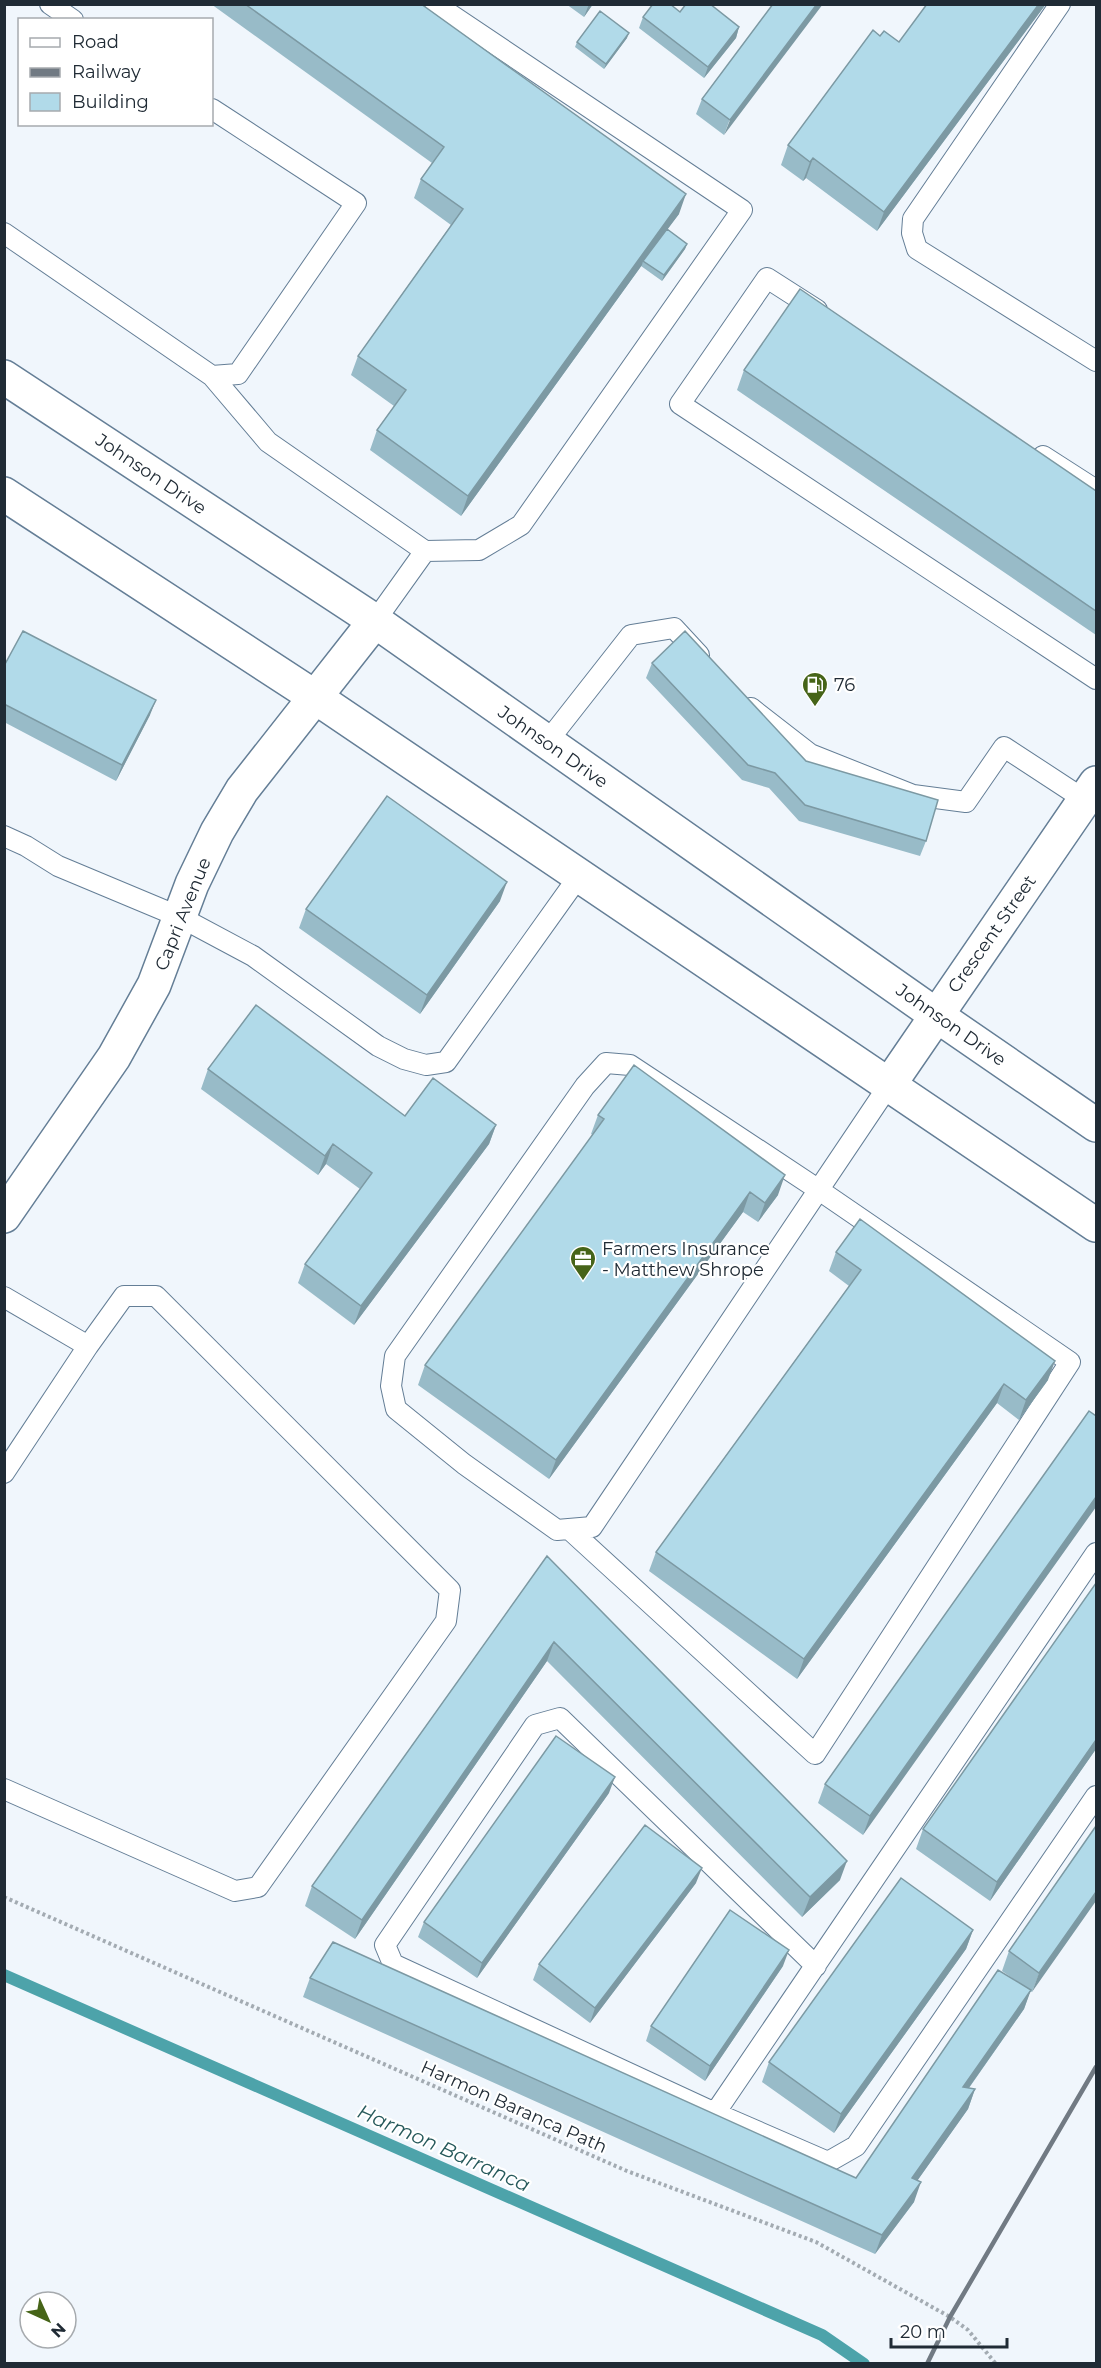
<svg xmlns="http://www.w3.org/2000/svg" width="1101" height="2368" font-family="Montserrat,sans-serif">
<rect width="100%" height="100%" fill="#f0f6fc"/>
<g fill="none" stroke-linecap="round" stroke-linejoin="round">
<!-- stream -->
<path stroke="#4da3aa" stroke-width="12" d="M4 1975 822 2335 864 2364"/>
<defs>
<path id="service" d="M50 4 73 20
M1060 4 913 219 912 233 917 249 1096 361
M212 109 356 203 238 374 212 376
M4 233 212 376 268 442 425 551
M817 310 767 278 680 404 1096 679
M1043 456 1096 490
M375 621 425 551 479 550 521 525 742 210 435 4
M751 708 810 754 913 795 966 802 1004 747 1085 800
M547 742 631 635 674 628 699 655
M4 836 26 846 58 866 180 917 253 956 378 1046 404 1059 426 1065 446 1062 579 876
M4 1297 88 1346 4 1473
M569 1529 815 1754 1070 1362 819 1190 630 1065 606 1063 585 1086 395 1356 391 1386 396 1409 464 1464 557 1530 592 1527 889 1085
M1096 1553 715 2113 828 2162 856 2146 1096 1796
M4 1789 235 1891 258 1887 446 1621 450 1590 156 1296H124L88 1346
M715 2113 393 1964 385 1945 535 1725 560 1718 816 1966"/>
<path id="minor" d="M889 1085 1096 783
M4 1216 114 1057 154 985 192 884 217 832 242 790 375 621"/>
<path id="secondary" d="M4 377 375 621 936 1015 1096 1125
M4 494 315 697 1096 1225"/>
</defs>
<!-- service casing -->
<use href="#service" stroke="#647e96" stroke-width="22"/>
<!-- minor casing -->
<use href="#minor" stroke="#647e96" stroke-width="36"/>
<!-- secondary casing -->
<use href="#secondary" stroke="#647e96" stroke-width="36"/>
<!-- path -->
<path stroke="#a3abb2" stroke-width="4" stroke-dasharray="3 3" stroke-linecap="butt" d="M4 1897 627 2171 816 2242 950 2317 968 2330 996 2364"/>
<!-- service -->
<use href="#service" stroke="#fff" stroke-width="20"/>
<!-- minor -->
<use href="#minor" stroke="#fff" stroke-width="33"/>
<!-- secondary -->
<use href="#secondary" stroke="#fff" stroke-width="33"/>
<!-- rail -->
<path stroke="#717a83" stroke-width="4.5" d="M927 2364 950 2317 1096 2067"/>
</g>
<!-- wall -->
<path fill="#98bbc8" d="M211 4H421L679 214 667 229 687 244 685 249 662 281 641 266 642 265 461 516 370 450 377 430 394 406 351 375 358 356 451 225 414 198 421 179 432 163Z
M566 4H593L584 17Z
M773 4 724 135 696 114 702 99Z
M1046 4 877 231 806 178 803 181 781 165 788 145 880 36 899 42Z
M680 12 739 27 736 38 704 78 639 28 643 17Z
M627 38 604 69 575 47 577 42Z
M744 370 1096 491V635L737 390Z
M652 663 806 761 926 841 920 856 799 821 769 788 742 780 646 678Z
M4 666 150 715 116 781 4 722Z
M500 901 420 1014 299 928 306 909Z
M208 1069 405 1116 496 1125 489 1144 354 1325 298 1283 305 1264 360 1189 326 1164 318 1175 201 1089Z
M598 1115 778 1195 758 1222 743 1212 549 1479 418 1385 425 1365 593 1135 591 1134Z
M836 1252 1048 1380 1019 1420 997 1403 797 1679 649 1571 656 1552 849 1286 829 1271Z
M1096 1416 863 1835 818 1803 825 1784Z
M547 1556 840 1880 802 1917 547 1661 355 1939 305 1906 312 1886Z
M1096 1749 990 1901 916 1849 923 1829Z
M609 1793 477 1978 418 1937 424 1922Z
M1096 1826 1032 1992 1030 1991 1024 2009 969 2088 975 2089 968 2109 917 2181 914 2202 875 2254 303 1997 310 1978 856 2178 1019 1983 1002 1971 1009 1951Z
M696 1883 590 2023 533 1980 539 1964Z
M973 1930 966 1949 834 2133 762 2082 769 2062Z
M783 1966 705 2081 646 2041 651 2026Z"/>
<!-- shaded-wall -->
<path fill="#7c99a3" d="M589 4H593L584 17Z
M817 4H823L724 135 730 120Z
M1039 4H1046L877 231 884 212Z
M739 27 736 38 704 78 708 67Z
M629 33 627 38 604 69 606 64Z
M813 158 806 178 803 181 810 162Z
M686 194 679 214 644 261H643L642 265 461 516 468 496Z
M687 244 685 249 662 281 664 275Z
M156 700 150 715 116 781 122 765Z
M507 882 500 901 420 1014 427 995Z
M496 1125 489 1144 354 1325 361 1306Z
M333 1144 326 1164 318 1175 325 1156Z
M785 1175 778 1195 758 1222 765 1203Z
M750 1192 743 1212 549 1479 556 1460Z
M1055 1361 1048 1380 1019 1420 1026 1400Z
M1004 1384 997 1403 797 1679 804 1659Z
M1096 1497V1507L863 1835 870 1816Z
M554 1642 547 1661 355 1939 362 1920Z
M1096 1740V1749L990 1901 997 1882Z
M615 1777 609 1793 477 1978 482 1963Z
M847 1861 840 1880 802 1917 810 1897Z
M702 1868 696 1883 590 2023 595 2008Z
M1096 1892V1901L1032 1992 1039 1973Z
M973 1930 966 1949 834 2133 841 2114Z
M789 1950 783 1966 705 2081 710 2066Z
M1031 1990 1024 2009 956 2106 963 2087Z
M975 2089 968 2109 905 2198 912 2178Z
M921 2182 914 2202 875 2254 882 2235Z"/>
<!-- building -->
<path fill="#b1dae9" stroke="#7c99a3" stroke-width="1.5" d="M245 4H421L686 194 468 496 377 430 406 390 358 356 463 209 421 179 444 147Z
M653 4H670L680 12 686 4H710L739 27 708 67 643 17Z
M773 4H817L730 120 702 99Z
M927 4H1039L884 212 813 158 810 162 788 145 873 30 880 36 884 31 899 42Z
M600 11 629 33 606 64 577 42Z
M667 229 687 244 664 275 643 261Z
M800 289 1096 491V611L744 370Z
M23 631 156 700 122 765 4 704V666Z
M685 631 806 761 938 800 926 841 805 805 775 773 748 765 652 663Z
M387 796 507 882 427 995 306 909Z
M256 1005 405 1116 433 1078 496 1125 361 1306 305 1264 372 1173 333 1144 325 1156 208 1069Z
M634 1065 785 1175 765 1203 750 1192 556 1460 425 1365 604 1119 598 1115Z
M860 1219 1055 1361 1026 1400 1004 1384 804 1659 656 1552 861 1270 836 1252Z
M1089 1411 1096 1416V1497L870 1816 825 1784Z
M547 1556 847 1861 810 1897 554 1642 362 1920 312 1886Z
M1096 1583V1740L997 1882 923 1829Z
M556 1736 615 1777 482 1963 424 1922Z
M645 1825 702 1868 595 2008 539 1964Z
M1096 1826V1892L1039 1973 1009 1951Z
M901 1878 973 1930 841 2114 769 2062Z
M730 1910 789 1950 710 2066 651 2026Z
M333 1942 856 2178 998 1970 1031 1990 963 2087 975 2089 912 2178 921 2182 882 2235 310 1978Z"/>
<!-- icons -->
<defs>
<symbol id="fuel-pin" viewBox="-11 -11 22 30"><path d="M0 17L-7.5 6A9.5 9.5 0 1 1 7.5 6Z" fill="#466418" stroke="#fff"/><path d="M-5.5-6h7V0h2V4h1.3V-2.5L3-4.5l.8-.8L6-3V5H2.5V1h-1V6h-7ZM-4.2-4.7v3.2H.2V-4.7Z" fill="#fff"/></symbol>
<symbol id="office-pin" viewBox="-11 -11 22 30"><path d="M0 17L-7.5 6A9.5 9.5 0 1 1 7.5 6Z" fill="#466418" stroke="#fff"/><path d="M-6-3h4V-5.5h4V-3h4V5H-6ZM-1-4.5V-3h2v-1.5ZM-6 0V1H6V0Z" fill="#fff"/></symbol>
</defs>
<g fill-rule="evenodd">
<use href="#fuel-pin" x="800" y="670" width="30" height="40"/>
<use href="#office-pin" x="568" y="1244" width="30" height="40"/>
</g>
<g text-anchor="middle" stroke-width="4.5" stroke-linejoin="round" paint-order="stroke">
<!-- street labels -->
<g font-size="18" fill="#202b35" stroke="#fff">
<text transform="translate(151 474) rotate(34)" y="6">Johnson Drive</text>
<text transform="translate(553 747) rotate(35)" y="6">Johnson Drive</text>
<text transform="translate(183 914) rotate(-68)" y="6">Capri Avenue</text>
<text transform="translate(992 934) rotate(-55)" y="6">Crescent Street</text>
<text transform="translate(951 1025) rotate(35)" y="6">Johnson Drive</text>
<text transform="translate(514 2107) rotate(24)" y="6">Harmon Baranca Path</text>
</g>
<!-- poi labels -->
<g font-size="18" fill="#202b35" stroke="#fff" text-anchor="start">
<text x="834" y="691">76</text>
<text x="602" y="1255">Farmers Insurance<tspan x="602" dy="21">- Matthew Shrope</tspan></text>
</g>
<!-- water labels -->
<g font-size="20" font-style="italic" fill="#26595b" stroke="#fff">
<text transform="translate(444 2148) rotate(24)" y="7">Harmon Barranca</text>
</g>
</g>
<!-- border -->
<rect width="1101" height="2368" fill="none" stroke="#202b35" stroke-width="12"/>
<!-- legend -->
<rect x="18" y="18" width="195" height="108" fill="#ffffff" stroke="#a6aaae" stroke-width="1.5"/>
<rect x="30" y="38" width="30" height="9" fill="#ffffff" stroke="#a6aaae" stroke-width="1.5"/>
<text x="72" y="48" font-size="18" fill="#202b35">Road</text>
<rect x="30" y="68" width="30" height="9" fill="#717a83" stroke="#a6aaae" stroke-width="1.5"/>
<text x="72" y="78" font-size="18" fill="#202b35">Railway</text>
<rect x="30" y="93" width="30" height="18" fill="#b1dae9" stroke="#a6aaae" stroke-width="1.5"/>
<text x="72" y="108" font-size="18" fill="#202b35">Building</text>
<!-- north arrow -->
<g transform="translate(48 2320) rotate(135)"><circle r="28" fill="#ffffff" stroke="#a6aaae" stroke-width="1.5"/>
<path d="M0-4.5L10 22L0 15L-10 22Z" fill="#466418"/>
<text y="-9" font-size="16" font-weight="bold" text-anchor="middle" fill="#202b35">N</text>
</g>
<!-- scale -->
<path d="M891 2338v9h116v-9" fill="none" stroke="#202b35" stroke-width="3"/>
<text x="900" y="2338" font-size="18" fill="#202b35" stroke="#ffffff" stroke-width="4.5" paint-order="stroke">20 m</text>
</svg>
